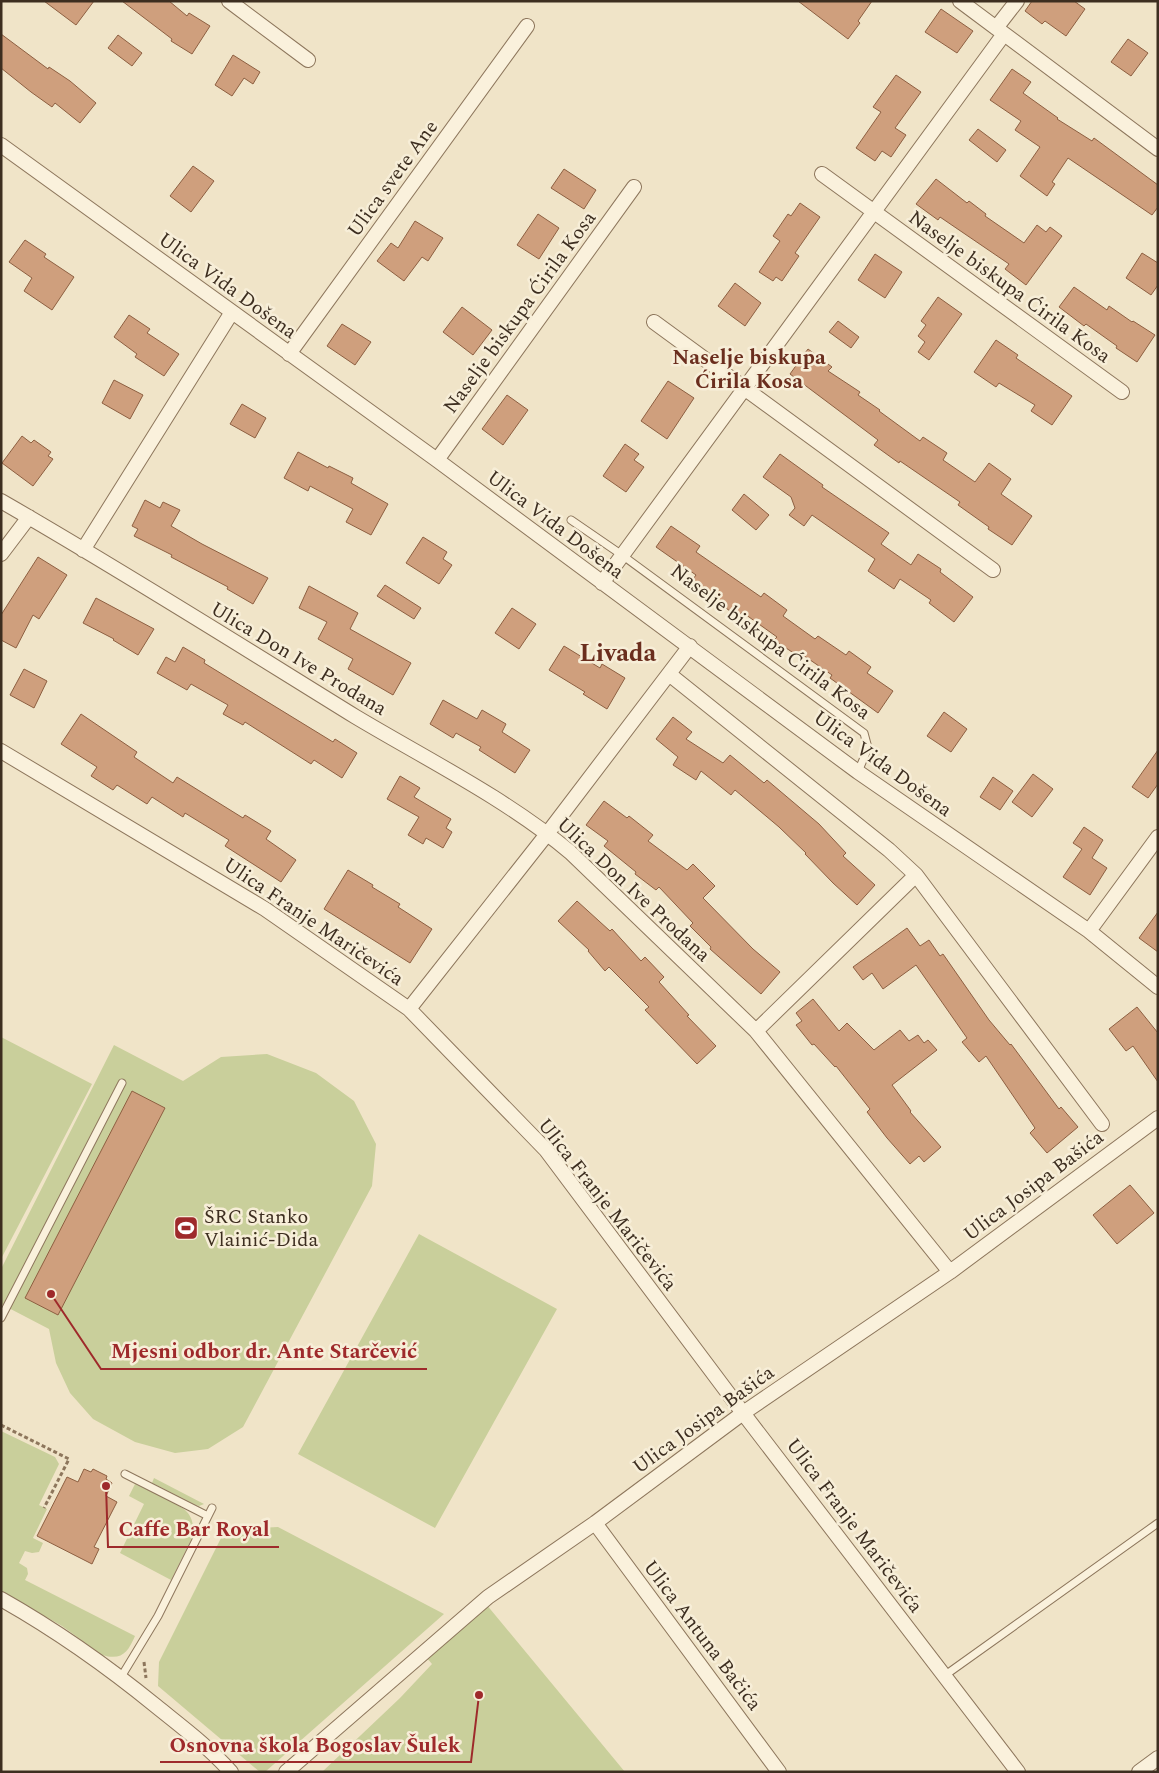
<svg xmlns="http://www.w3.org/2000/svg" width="1159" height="1773" font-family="Spectral,serif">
<rect width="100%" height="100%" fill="#f0e4c8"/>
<!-- green -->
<path fill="#c9cf9b" d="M1 1037 92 1084 1 1259Z
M114 1045 183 1081 221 1057 267 1054 316 1073 354 1101 376 1144 372 1186 243 1427 208 1449 175 1453 135 1442 93 1419 70 1393 56 1363 49 1329 1 1304V1269Z
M419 1234 557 1309 435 1528 298 1454Z
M1 1431 55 1457 59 1464 39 1505 47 1509 33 1538 43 1543 39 1552 32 1553 25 1551 19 1563 27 1568 28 1574 25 1580 135 1636C128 1652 122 1661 102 1655L62 1626 1 1591Z
M154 1478 204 1504 199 1506 196 1505 152 1483Z
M135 1484C147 1490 176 1502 185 1510 193 1517 194 1527 193 1536L171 1580 120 1553 144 1504 129 1496Z
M278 1527 444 1614 265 1772H260L158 1686 159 1662 225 1530Z
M486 1604 625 1772H322L400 1698 432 1664 426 1657Z"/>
<!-- building -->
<path fill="#cf9f7d" stroke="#8d5f41" d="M44 1H94L76 25Z
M122 1H169L187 16 189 13 210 26 192 54 171 41 172 39Z
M798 1H872L858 21 860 23 848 39Z
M1032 1H1074L1085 9 1066 36 1045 21 1042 24 1025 11Z
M941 9 973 31 957 53 925 32Z
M1 34 48 69 49 67 70 81 96 103 80 123 55 103 52 107 31 92 1 68Z
M118 35 142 53 132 66 108 48Z
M1128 39 1148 53 1131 76 1111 62Z
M233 55 260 72 253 84 244 78 232 96 215 85Z
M1012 69 1031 82 1023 93 1058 118 1057 119 1092 141 1094 138 1158 185V207L1152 215 1068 158 1052 182 1055 184 1047 196 1020 176 1040 147 1015 130 1021 121 990 100Z
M896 75 921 92 895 128 906 135 891 157 882 151 875 161 856 148 881 112 873 107Z
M978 129 1006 150 997 162 969 140Z
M193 166 214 181 191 212 170 196Z
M564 169 596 190 584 209 551 188Z
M936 179 967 203 969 201 986 214 985 216 1024 243 1037 225 1046 232 1050 227 1062 236 1026 285 1005 269 1009 264 940 217 938 220 916 204Z
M800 203 820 217 795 253 799 256 782 281 776 277 773 281 759 272 780 241 773 236 788 214 791 216Z
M538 214 559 228 539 259 517 245Z
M415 221 443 238 428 261 422 257 404 281 377 261 391 243 398 248Z
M25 240 46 254 44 257 74 277 52 310 24 291 32 278 9 262Z
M1142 253 1158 263V285L1151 295 1126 278Z
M875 254 902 272 885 298 858 280Z
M735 283 761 303 745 326 718 306Z
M1074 287 1107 310 1109 306 1132 322 1133 321 1155 335 1137 362 1116 348 1117 346 1086 324 1084 326 1059 307Z
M938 297 962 314 929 360 918 352 925 342 918 336 926 325 921 321Z
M462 307 492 330 473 355 443 332Z
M129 315 150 329 147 333 179 354 164 376 135 357 137 354 114 337Z
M838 321 859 337 851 348 829 332Z
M342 324 371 342 355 365 327 346Z
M996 340 1018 355 1016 358 1072 396 1052 425 1031 411 1035 405 999 383 996 387 974 372Z
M808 349 832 367 828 371 860 392 858 395 880 410 879 411 920 441 923 437 947 453 943 460 975 482 989 463 1011 479 1001 494 1032 516 1012 545 988 529 989 527 958 505 960 502 900 461 899 463 874 445 878 440 790 374Z
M114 380 143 395 130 419 102 403Z
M668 381 694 398 667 439 641 421Z
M507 395 528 410 503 445 482 429Z
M242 404 266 418 255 438 230 424Z
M22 436 31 443 34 440 51 452 48 456 53 459 33 486 2 463Z
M625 444 639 454 634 460 644 467 626 492 603 476Z
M298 452 328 468 329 466 353 478 351 483 388 504 371 535 346 522 353 509 310 486 308 491 284 478Z
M780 454 823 485 822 487 889 533 881 544 911 565 918 554 941 569 940 572 973 597 954 622 929 603 931 600 900 579 894 589 868 571 875 559 812 515 804 526 789 515 795 508 791 497 763 477Z
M744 494 769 515 756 530 732 510Z
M145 500 160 508 163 502 180 510 171 526 202 544 268 578 253 604 227 589 228 587 171 557 172 555 134 536 138 529 132 526Z
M671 526 700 546 696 552 761 597 764 593 787 610 783 616 815 639 818 636 846 655 849 651 871 667 867 673 893 691 878 713 830 678 832 675 800 653 798 656 774 640 777 637 742 612 738 617 691 582 696 575 656 547Z
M423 537 447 552 443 559 452 565 439 584 406 563Z
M38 557 67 575 39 619 33 615 16 648 1 640V615Z
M385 585 421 608 414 619 377 596Z
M309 586 358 613 350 629 411 663 393 695 348 669 353 659 318 639 327 622 299 608Z
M96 598 154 629 138 655 113 640 114 639 83 623Z
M512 608 536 624 519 649 495 633Z
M564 646 600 668 602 664 625 678 607 709 583 694 585 692 549 670Z
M183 647 205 660 204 663 333 742 335 739 357 753 342 778 314 760 311 764 245 722 243 725 223 714 228 705 191 684 187 690 157 673 166 657 175 662Z
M24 669 47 681 34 708 10 695Z
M443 700 477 719 482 710 506 724 502 732 530 750 515 773 479 750 481 747 456 733 453 738 430 724Z
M944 712 967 729 951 752 927 736Z
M81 714 137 752 134 757 173 783 177 777 243 818 245 815 271 831 266 839 296 860 281 882 225 846 229 840 185 813 183 817 152 797 147 804 117 785 113 790 91 776 97 767 61 744Z
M673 717 692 732 686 739 723 763 730 755 764 783 767 780 819 824 846 853 843 856 875 885 857 905 833 883 805 854 806 853 779 827 735 790 731 795 701 771 696 780 673 765 678 757 656 739Z
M1158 750V784L1148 798 1132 787Z
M1033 774 1053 789 1032 817 1012 802Z
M400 776 420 788 414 797 451 819 446 828 452 832 443 848 426 838 423 844 408 835 419 817 387 799Z
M993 777 1013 791 1000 810 980 797Z
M604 801 627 818 629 816 653 835 648 841 687 870 693 864 715 886 703 898 753 949 780 972 761 994 710 949 711 947 690 926 693 923 659 887 656 890 635 874 636 872 604 846 608 841 586 825Z
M1084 827 1103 840 1092 858 1107 868 1090 895 1063 877 1082 849 1073 843Z
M348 870 373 885 372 887 400 904 398 907 432 929 410 963 324 909Z
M577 901 610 931 612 929 641 961 645 957 664 977 659 982 689 1015 687 1016 716 1046 697 1064 645 1010 649 1007 609 967 605 971 588 951 589 950 558 921Z
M1158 912V952L1139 938Z
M907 928 920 946 929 940 940 956 943 954 989 1020 1010 1045 1011 1044 1059 1109 1061 1107 1078 1127 1047 1153 1030 1133 1035 1128 986 1056 979 1062 962 1042 967 1038 916 965 883 989 872 973 863 980 853 967Z
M813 999 839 1031 847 1023 874 1050 900 1030 909 1041 918 1035 924 1043 928 1040 937 1050 892 1085 911 1111 910 1112 941 1147 924 1162 919 1156 910 1164 887 1138 867 1112 870 1109 836 1066 835 1067 814 1044 812 1045 796 1025 802 1021 796 1013Z
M1137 1007 1158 1033V1082L1133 1046 1126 1051 1109 1029Z
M132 1091 165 1108 58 1315 25 1298Z
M1130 1185 1154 1213 1117 1244 1093 1215Z
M84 1469 91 1472 93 1469 107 1476 106 1479 112 1483 106 1496 117 1502 94 1547 99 1549 92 1564 37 1536 67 1477 78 1482Z"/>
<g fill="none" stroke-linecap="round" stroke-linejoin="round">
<defs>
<path id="service" d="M571 520 622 555 864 733 868 748 858 772
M1 1318 122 1083
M125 1474 208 1516
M944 1676 1158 1523
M121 1677 158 1616 212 1508"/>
<path id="minor" d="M229 1 308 60
M960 1 1158 149
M996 28 1017 1
M1 145 437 460 858 772 1089 931 1158 987
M822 174 1122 392
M654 322 993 570
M289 354 527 26
M437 460 634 187
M1 501C121 570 238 644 356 717 428 760 505 798 570 852L756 1031 950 1272
M83 550 232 312
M1 554 29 517
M602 583 1004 34
M669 674 889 850 916 875 1102 1124
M1 751 265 909 409 1009 546 1150 743 1413 1018 1772
M1089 931 1158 837
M409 1009 547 834 690 646
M756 1031 916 875
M595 1523 779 1772
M1 1599C56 1630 107 1666 156 1706 182 1727 209 1747 231 1772
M286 1772 488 1597 595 1523 743 1413 950 1272 1158 1118
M1139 1772 1158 1758"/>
</defs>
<!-- service casing -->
<use href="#service" stroke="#8d765c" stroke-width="9"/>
<!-- minor casing -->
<use href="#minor" stroke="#8d765c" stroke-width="16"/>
<!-- path -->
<path stroke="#8d765c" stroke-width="3" stroke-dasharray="4 2.5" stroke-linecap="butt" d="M1 1425 69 1459 44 1508
M144 1662 146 1678"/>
<!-- service -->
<use href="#service" stroke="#faf1dc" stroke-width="7"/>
<!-- minor -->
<use href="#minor" stroke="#faf1dc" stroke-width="14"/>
</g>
<!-- icons -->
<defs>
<symbol id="stadium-square" viewBox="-11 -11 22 22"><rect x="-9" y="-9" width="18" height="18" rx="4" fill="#9e2a2b" stroke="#f7eed8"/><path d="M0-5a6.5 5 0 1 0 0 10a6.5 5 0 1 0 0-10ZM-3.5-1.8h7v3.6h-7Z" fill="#fff"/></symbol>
</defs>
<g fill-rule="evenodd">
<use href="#stadium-square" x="172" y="1214" width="28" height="28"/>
</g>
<g text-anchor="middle" stroke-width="5" stroke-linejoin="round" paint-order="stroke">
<!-- street labels -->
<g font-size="20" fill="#3d2e20" stroke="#f7eed8">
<text transform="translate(392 178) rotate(-54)" y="7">Ulica svete Ane</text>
<text transform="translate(228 285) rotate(36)" y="7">Ulica Vida Došena</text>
<text transform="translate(1010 286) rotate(36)" y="7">Naselje biskupa Ćirila Kosa</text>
<text transform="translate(519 312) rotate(-54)" y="7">Naselje biskupa Ćirila Kosa</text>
<text transform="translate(556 524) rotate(37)" y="7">Ulica Vida Došena</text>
<text transform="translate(771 641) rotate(37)" y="7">Naselje biskupa Ćirila Kosa</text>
<text transform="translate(299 658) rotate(31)" y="7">Ulica Don Ive Prodana</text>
<text transform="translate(883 763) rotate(36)" y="7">Ulica Vida Došena</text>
<text transform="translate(634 889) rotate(43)" y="7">Ulica Don Ive Prodana</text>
<text transform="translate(314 921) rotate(34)" y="7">Ulica Franje Maričevića</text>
<text transform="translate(1033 1185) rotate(-37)" y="7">Ulica Josipa Bašića</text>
<text transform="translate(608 1204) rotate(52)" y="7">Ulica Franje Maričevića</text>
<text transform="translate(703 1419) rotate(-36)" y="7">Ulica Josipa Bašića</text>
<text transform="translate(855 1525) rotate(53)" y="7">Ulica Franje Maričevića</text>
<text transform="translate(703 1635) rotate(53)" y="7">Ulica Antuna Bačića</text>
</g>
<!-- poi labels -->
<g font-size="20" fill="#3d2e20" stroke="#f7eed8" text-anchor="start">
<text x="204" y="1223">ŠRC Stanko<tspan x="204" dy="23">Vlainić-Dida</tspan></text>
</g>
<!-- neighbourhood labels -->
<g font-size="21" font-weight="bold" fill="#6b2e1e" stroke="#f7eed8">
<text x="749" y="364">Naselje biskupa<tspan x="749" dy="24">Ćirila Kosa</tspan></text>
</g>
<!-- district labels -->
<g font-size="25" font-weight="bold" fill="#6b2e1e" stroke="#f7eed8">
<text x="618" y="661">Livada</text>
</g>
</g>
<!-- callouts -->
<path fill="none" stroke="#9e2a2b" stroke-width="2" d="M51 1294L101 1369H427M106 1486L108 1547H279M479 1695L471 1762H160"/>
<g fill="#9e2a2b" stroke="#f7eed8" stroke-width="2">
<circle cx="51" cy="1294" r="5"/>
<circle cx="106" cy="1486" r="5"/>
<circle cx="479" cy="1695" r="5"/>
</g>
<g font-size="21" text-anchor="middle" font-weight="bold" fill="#9e2a2b" stroke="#f7eed8" stroke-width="5" stroke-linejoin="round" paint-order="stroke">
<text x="264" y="1358">Mjesni odbor dr. Ante Starčević</text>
<text x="194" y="1536">Caffe Bar Royal</text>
<text x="315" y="1752">Osnovna škola Bogoslav Šulek</text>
</g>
<!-- border -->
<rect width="1159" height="1773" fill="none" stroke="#3d2e20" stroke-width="5"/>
</svg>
